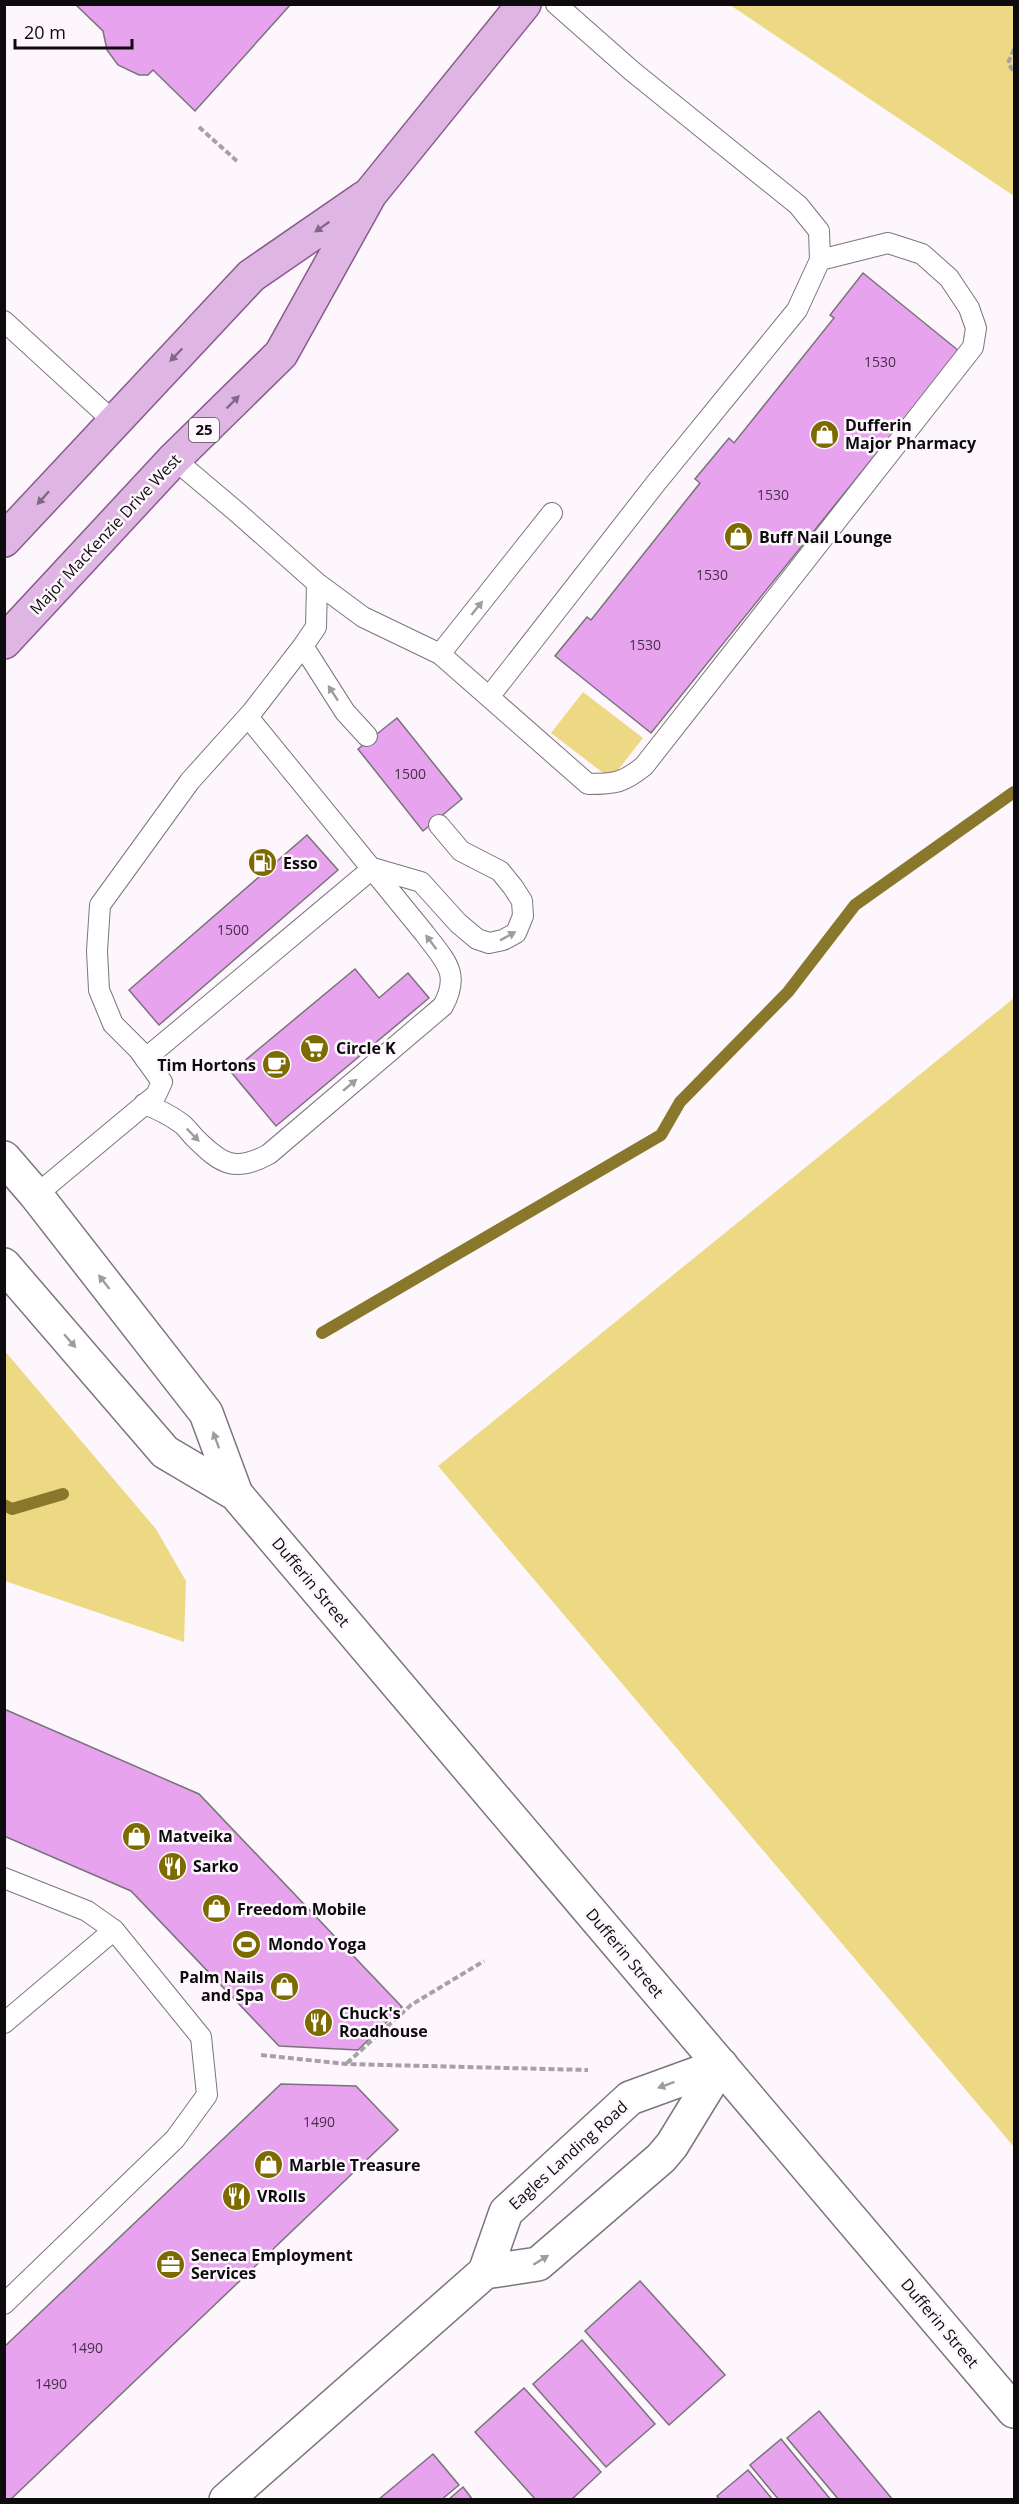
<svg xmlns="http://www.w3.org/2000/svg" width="1019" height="2504" font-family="'Open Sans',sans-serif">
<rect width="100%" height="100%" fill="#fdf7fd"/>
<!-- green -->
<path fill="#edd984" d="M730 5H1014V196Z
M583 692 643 738 611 779 551 733Z
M1014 998V2147L438 1466Z
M4 1350 156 1529 186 1581 184 1642 5 1581Z"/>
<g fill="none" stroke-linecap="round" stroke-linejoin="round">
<!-- stream -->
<path stroke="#89782c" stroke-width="12" d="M322 1333 661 1135 680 1102 788 992 855 905 1014 792
M4 1505 12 1509 63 1494"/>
</g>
<!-- building -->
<path fill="#e8a3ef" stroke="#787379" stroke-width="1.5" d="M75 4H291L195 111 153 70 148 75H139L118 65 107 50 103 31Z
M863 273 959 351 651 733 555 656 587 617 591 620 700 483 695 479 729 438 734 443 834 318 830 315Z
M397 718 462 799 423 831 358 749Z
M307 835 338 870 159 1025 129 990Z
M355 969 379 998 408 973 429 998 276 1126 231 1072Z
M4 1709 199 1794 402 2007 358 2050 279 2046 131 1891 4 1836Z
M281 2084 356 2086 398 2130 10 2500H4V2347Z
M640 2281 725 2375 669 2425 585 2331Z
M582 2340 655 2424 606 2467 533 2384Z
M524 2388 601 2472 571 2500H536L475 2432Z
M819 2411 893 2500H839L787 2438Z
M781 2439 831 2500H779L750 2465Z
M433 2454 459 2485 441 2500H378Z
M748 2470 773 2500H720L717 2496Z
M463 2487 473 2500H448Z"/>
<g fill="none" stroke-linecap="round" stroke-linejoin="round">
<defs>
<path id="lane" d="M4 321 113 421
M174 459 238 513 317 583 363 617 440 654 489 697 656 483 797 310 820 260 819 231 798 205 632 71 556 4
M303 646 345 712 367 736
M440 654 552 513
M489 697 588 784C615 784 623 783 644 766L973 347 976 328 969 308 949 278 922 254 888 243 820 260
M373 868 421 882 458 923 477 939 489 943 503 940 516 933 523 916 522 901 513 887 500 871 461 851 439 825
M145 1059 373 868
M144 1104C158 1109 170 1115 182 1124 187 1128 190 1133 195 1138 221 1164 235 1173 269 1154L443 1006C461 973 445 961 425 934L248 717
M36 1195 156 1095 162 1082 139 1050 113 1024 99 990 97 951 100 905 190 781 252 712 303 646 316 627 317 583
M4 1878 87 1911 114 1930 201 2037 207 2095 175 2139 4 2304
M4 2023 114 1930"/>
<path id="street" d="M485 2272 538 2264 661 2158 672 2145 721 2065
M226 2500 485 2272 506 2212 630 2098 721 2065"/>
<path id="secondary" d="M4 1158 36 1195 206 1413 236 1494
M4 1265 165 1452 236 1494 1014 2411"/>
<path id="primary" d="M4 540 251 276 364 198
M4 642 174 459 281 354 370 194 524 4"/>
</defs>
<!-- lane casing -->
<use href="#lane" stroke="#7b767b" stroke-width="22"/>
<!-- street casing -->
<use href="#street" stroke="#7b767b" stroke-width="36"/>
<!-- secondary casing -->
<use href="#secondary" stroke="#7b767b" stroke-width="36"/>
<!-- primary casing -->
<use href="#primary" stroke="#885b8c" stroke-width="36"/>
<!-- path -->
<path stroke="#a5a1a5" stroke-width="4" stroke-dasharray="6 3" stroke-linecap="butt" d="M1014 49 1008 63 1014 72
M199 127 239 163
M261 2055 346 2064 588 2070
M347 2063 411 2005 484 1961"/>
<!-- lane -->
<use href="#lane" stroke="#fff" stroke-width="20"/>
<!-- street -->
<use href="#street" stroke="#fff" stroke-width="33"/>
<!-- secondary -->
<use href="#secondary" stroke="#fff" stroke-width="33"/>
<!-- primary -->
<use href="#primary" stroke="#dfb6e3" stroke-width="33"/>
</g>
<!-- one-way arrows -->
<defs><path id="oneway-solid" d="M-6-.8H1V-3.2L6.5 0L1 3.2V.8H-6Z" transform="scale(1.5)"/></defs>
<g fill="#806983">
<use href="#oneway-solid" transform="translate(322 227) rotate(145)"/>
<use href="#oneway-solid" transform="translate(176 355) rotate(134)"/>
<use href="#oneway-solid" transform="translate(233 402) rotate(-45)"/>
<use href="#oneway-solid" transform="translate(43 498) rotate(132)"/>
</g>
<g fill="#9e9d9e">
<use href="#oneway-solid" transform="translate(477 608) rotate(-51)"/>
<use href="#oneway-solid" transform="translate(333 693) rotate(-123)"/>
<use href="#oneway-solid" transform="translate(508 936) rotate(-29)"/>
<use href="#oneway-solid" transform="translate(431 942) rotate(-127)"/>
<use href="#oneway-solid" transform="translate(350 1085) rotate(-40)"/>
<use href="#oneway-solid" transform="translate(193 1135) rotate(46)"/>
<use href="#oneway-solid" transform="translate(104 1282) rotate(-128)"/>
<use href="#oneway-solid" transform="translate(70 1341) rotate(49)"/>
<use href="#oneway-solid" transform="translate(216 1440) rotate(-110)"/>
<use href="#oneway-solid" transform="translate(666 2085) rotate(160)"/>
<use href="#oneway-solid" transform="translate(541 2260) rotate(-32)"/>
</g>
<!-- icons -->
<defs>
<symbol id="shop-disc" viewBox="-11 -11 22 22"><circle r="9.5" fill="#7d6a01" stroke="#fdf7fd"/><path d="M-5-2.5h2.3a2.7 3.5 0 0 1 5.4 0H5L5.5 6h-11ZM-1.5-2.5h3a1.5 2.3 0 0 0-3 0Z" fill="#fff"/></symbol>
<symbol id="fuel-disc" viewBox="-11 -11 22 22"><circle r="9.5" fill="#7d6a01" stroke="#fdf7fd"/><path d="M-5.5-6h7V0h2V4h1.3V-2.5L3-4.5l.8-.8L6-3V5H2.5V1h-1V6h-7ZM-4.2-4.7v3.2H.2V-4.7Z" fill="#fff"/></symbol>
<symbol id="supermarket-disc" viewBox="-11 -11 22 22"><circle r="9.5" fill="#7d6a01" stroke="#fdf7fd"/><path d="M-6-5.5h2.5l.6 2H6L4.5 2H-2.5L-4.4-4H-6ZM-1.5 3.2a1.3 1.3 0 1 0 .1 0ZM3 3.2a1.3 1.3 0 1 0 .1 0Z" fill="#fff"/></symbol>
<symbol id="cafe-disc" viewBox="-11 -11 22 22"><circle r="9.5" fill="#7d6a01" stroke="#fdf7fd"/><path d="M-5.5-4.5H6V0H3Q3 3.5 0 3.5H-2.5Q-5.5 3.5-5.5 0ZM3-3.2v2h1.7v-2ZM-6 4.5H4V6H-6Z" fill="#fff"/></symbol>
<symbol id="restaurant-disc" viewBox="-11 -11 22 22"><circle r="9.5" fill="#7d6a01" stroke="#fdf7fd"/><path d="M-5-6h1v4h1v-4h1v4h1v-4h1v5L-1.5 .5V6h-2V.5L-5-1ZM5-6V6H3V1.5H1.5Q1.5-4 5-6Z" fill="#fff"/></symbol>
<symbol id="stadium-disc" viewBox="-11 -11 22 22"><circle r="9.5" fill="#7d6a01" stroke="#fdf7fd"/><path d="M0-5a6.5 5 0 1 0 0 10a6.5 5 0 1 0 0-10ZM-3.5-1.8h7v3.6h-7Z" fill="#fff"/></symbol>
<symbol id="office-disc" viewBox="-11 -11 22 22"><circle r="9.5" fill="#7d6a01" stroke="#fdf7fd"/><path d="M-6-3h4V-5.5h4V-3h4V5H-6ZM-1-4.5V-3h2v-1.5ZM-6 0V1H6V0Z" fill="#fff"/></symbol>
</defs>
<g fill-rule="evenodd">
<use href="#shop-disc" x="808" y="418" width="33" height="33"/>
<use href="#shop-disc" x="722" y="520" width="33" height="33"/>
<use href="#fuel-disc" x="246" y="846" width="33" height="33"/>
<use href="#supermarket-disc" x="298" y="1032" width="33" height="33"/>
<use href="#cafe-disc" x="260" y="1048" width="33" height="33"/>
<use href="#shop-disc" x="120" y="1820" width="33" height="33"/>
<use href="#restaurant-disc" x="156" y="1850" width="33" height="33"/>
<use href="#shop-disc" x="200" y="1892" width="33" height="33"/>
<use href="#stadium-disc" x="230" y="1928" width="33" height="33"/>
<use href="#shop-disc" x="268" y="1970" width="33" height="33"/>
<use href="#restaurant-disc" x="302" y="2006" width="33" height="33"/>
<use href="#shop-disc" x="252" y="2148" width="33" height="33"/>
<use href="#restaurant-disc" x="220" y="2180" width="33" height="33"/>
<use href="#office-disc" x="154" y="2248" width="33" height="33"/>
</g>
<g text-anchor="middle" stroke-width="5" stroke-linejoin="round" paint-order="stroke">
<!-- number labels -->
<g font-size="14" fill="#443146">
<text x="880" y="367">1530</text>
<text x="773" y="500">1530</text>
<text x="712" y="580">1530</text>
<text x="645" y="650">1530</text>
<text x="410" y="779">1500</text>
<text x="233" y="935">1500</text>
<text x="319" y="2127">1490</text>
<text x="87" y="2353">1490</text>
<text x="51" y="2389">1490</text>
</g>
<!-- shield labels -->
<rect fill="#fdf7fd" stroke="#555255" stroke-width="1.5" x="189" y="418" width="30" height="24" rx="4.5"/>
<g font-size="15" font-weight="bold" fill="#0d0b0d">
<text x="204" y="435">25</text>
</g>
<!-- poi labels -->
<g font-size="16" font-weight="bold" fill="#0d0b0d" stroke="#fdf7fd" text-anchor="start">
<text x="845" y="431">Dufferin<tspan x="845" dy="18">Major Pharmacy</tspan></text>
<text x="759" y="543">Buff Nail Lounge</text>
<text x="283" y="869">Esso</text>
<text x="336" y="1054">Circle K</text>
<text x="256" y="1071" text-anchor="end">Tim Hortons</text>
<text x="158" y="1842">Matveika</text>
<text x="193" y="1872">Sarko</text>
<text x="237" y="1915">Freedom Mobile</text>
<text x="268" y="1950">Mondo Yoga</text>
<text x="264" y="1983" text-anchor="end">Palm Nails<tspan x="264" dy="18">and Spa</tspan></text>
<text x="339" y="2019">Chuck's<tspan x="339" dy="18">Roadhouse</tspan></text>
<text x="289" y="2171">Marble Treasure</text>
<text x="257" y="2202">VRolls</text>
<text x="191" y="2261">Seneca Employment<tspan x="191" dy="18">Services</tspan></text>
</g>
<!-- street labels -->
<g font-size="16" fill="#0d0b0d" stroke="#fdf7fd">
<text transform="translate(105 534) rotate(-47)" y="6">Major MacKenzie Drive West</text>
<text transform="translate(311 1582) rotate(50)" y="6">Dufferin Street</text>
<text transform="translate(625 1953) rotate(50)" y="6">Dufferin Street</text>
<text transform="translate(568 2155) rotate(-42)" y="6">Eagles Landing Road</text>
<text transform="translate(940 2323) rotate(50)" y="6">Dufferin Street</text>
</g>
</g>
<!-- border -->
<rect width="1019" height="2504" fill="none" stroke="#0d0b0d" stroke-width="12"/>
<!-- scale -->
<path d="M15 39v9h117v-9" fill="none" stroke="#0d0b0d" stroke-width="3"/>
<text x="24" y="39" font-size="18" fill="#0d0b0d" stroke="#fdf7fd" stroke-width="4.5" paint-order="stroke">20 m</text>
</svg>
